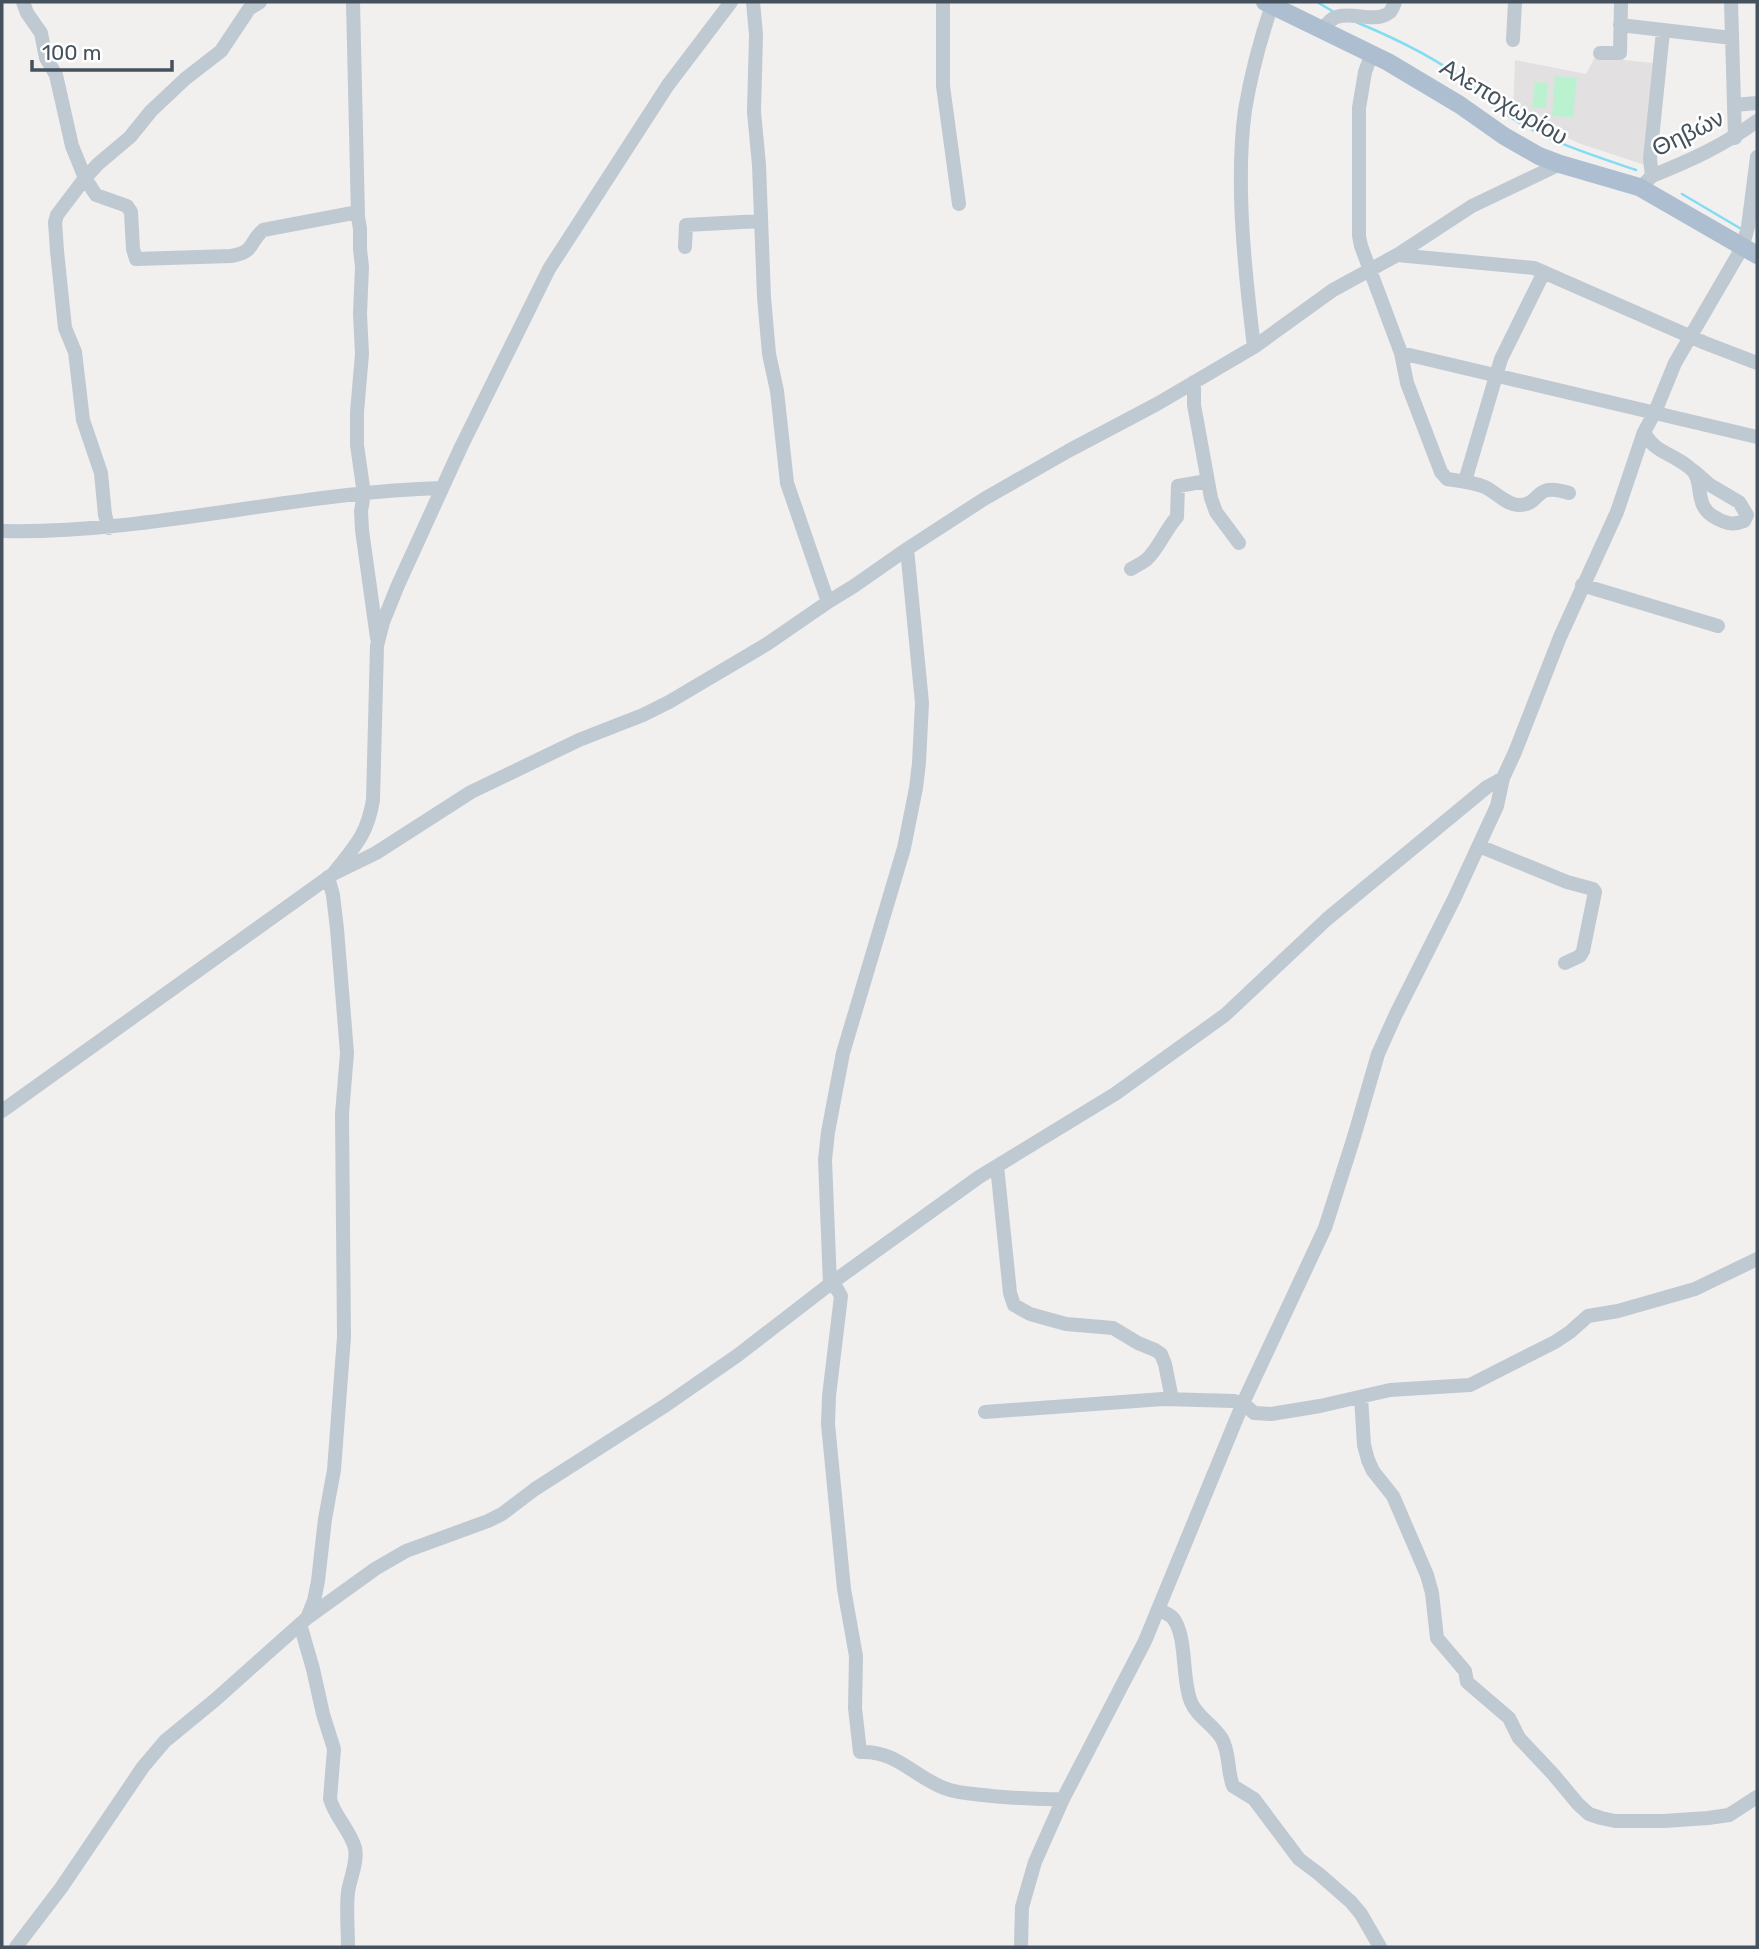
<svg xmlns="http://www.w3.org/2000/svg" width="1759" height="1949" font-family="Rubik,sans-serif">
<rect width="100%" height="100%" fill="#f2efef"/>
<!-- education -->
<path fill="#e3e0e1" d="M1595 57 1653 63 1645 165 1578 143 1513 110 1515 60 1586 74Z"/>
<!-- green -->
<path fill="#baf2cf" d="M1555 76 1577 78 1573 117 1552 116Z
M1535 82 1548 83 1546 108 1532 107Z"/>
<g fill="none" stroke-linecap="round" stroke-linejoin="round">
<!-- stream -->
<path stroke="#84dcf2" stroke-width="2.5" d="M1317 2 1334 12
M1356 22C1392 37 1435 57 1465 81 1480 92 1492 105 1507 115 1546 141 1592 155 1636 170
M1682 194 1743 230"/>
<!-- minor -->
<path stroke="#bec9d2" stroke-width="14" d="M23 2 27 13 41 33 46 58 56 75 72 146 85 178 96 195 127 206 131 212 133 249 136 259 231 256C255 252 248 244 263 230L358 212
M353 2 358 217 360 229V249L362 267 360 314 362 354 357 412V445L364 494 361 511 362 530 377 638
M753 2 756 35 754 112 759 165 764 297 769 354 777 391 787 483 828 602
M943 2V86L959 204
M1731 2 1735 138
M1620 25 1732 38
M1323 30C1338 0 1371 28 1390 12 1391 11 1395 3 1395 2
M1513 40 1515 2
M1372 53 1365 72 1359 108V236L1361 246 1401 353 1407 383 1441 472 1447 479C1460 481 1472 482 1485 487 1495 492 1507 505 1519 505 1543 505 1532 481 1569 493
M1600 53H1620L1621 2
M1734 105 1757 103
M1652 176 1650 159 1663 31
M1646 182 1652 176C1691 160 1723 146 1757 121
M685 247 686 225 761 221
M1397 255 1534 268 1705 343 1757 363
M1254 347C1245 273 1235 182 1245 110 1251 74 1260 40 1272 5
M1401 353 1757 437
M1194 382V405L1211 498 1216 512 1239 543
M1644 432C1655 454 1674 453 1691 469 1706 482 1691 507 1718 519 1727 524 1734 525 1744 521L1747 515 1739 502 1710 485 1694 471
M1465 481 1501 359 1544 272
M109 528 105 515 101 473 83 420 75 352 65 328 57 251 55 222 57 215 85 178 98 164 130 137 151 111 185 79 221 51 249 9 260 2
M2 531C150 534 294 492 442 488
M907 549 922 703 919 763 916 788 904 848 843 1053 828 1132 825 1160 830 1284 837 1289 841 1296 829 1396 828 1424 844 1589 856 1656 855 1708 860 1752C896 1750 913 1776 944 1788 959 1794 976 1794 992 1796 1016 1798 1039 1800 1063 1799
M1131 569C1136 566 1142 563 1146 560 1158 550 1165 530 1177 517L1178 486 1207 481
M1582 585 1718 626
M1479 846 1567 882 1593 889 1595 892 1583 951 1580 956 1565 963
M333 874 376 853 471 792 579 740 643 715 669 702 767 644 828 602 854 586 907 549 984 499 1070 450 1157 404 1254 347 1333 290 1397 255 1472 206 1560 164
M2 1111 333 874C354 847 367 836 373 800L377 646 383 622 398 585 461 447 549 269 668 85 731 2
M997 1166 1010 1293 1014 1305 1030 1314 1066 1324 1113 1328 1138 1343 1155 1350 1161 1354 1165 1364 1172 1399
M1361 1397 1364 1445 1368 1460 1373 1471 1393 1496 1427 1575 1432 1593 1437 1638 1465 1671 1467 1682 1509 1718 1519 1738 1553 1774 1578 1804 1589 1814 1601 1818 1615 1821H1664L1708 1818 1729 1815 1757 1797
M985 1412 1163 1399 1234 1401 1243 1403 1254 1413 1271 1414 1320 1406 1390 1390 1470 1385 1555 1342 1570 1332 1588 1316 1618 1311 1695 1289 1757 1259
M1158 1609C1162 1611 1168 1614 1172 1617 1188 1635 1181 1679 1191 1702 1197 1717 1214 1725 1222 1739 1230 1753 1227 1771 1233 1786L1254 1799 1299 1859 1319 1874 1351 1902 1361 1914 1380 1947
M307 1618 314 1601 318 1581 325 1519 334 1470 344 1337 342 1114 347 1053 337 929 333 895 328 877
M300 1624 313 1669 323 1714 334 1749 330 1799C335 1817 350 1830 355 1848 358 1862 350 1878 348 1892 346 1910 348 1929 348 1947
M16 1947 61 1888 143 1767 165 1741 215 1700 307 1618 375 1569 406 1551 488 1521 502 1514 535 1489 666 1405 738 1355 830 1284 979 1177 1115 1094 1225 1015 1327 919 1487 787 1503 778
M1021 1947 1022 1907 1035 1862 1063 1799 1145 1641 1243 1403 1325 1228 1354 1137 1378 1054 1396 1014 1454 899 1497 806 1503 778 1515 752 1560 637 1617 512 1644 432 1655 412 1675 363 1742 248 1748 227 1757 157"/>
<!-- major -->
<path stroke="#acbed0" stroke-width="18" d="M1265 2 1388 62 1460 105 1504 136 1539 156 1560 164 1639 187 1757 255"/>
</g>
<g text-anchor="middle" stroke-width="5" stroke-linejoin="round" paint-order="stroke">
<!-- street labels -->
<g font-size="24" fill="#45525e" stroke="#fff">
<text transform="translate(1504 102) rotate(31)" y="8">Αλεποχωρίου</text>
<text transform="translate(1688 133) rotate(-26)" y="8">Θηβών</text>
</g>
</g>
<!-- border -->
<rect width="1759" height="1949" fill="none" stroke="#45525e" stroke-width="7"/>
<!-- scale -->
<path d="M32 60v10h140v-10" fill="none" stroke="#45525e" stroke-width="3.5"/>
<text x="42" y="60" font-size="21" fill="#45525e" stroke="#ffffff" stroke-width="5" paint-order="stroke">100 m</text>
</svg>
